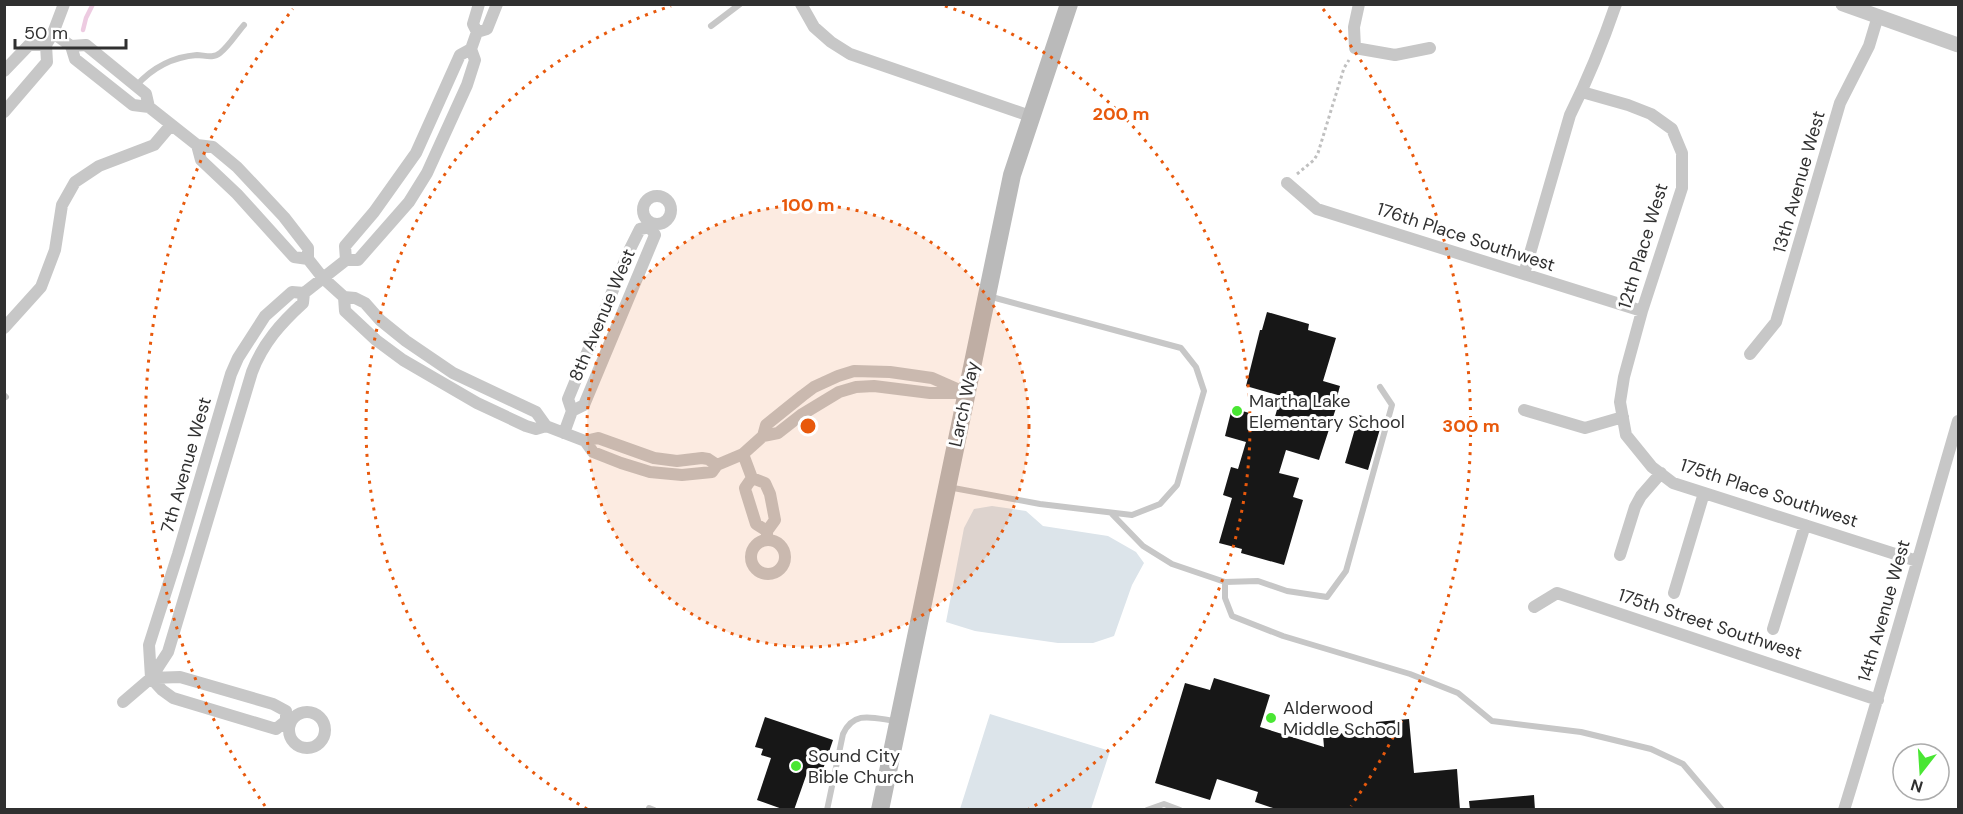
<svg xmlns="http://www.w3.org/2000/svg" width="1963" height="814" font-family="'DM Sans',sans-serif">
<rect width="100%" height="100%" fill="#fff"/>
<!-- green -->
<path fill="#dce4ea" d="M992 506 1026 511 1043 526 1108 536 1136 552 1144 563 1132 585 1114 636 1093 643H1058L975 631 946 622 964 528 974 509Z
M990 714 1110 751 1091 809H960Z"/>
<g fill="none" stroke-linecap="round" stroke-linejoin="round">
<!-- stream -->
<path stroke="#edcbe1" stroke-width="4.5" d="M83 30 86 18 93 4"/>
</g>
<!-- building -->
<path fill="#171717" d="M1267 312 1309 324 1308 330 1336 338 1323 381 1340 386 1335 404 1337 405 1319 460 1286 450 1279 473 1299 478 1293 497 1303 500 1284 565 1241 553 1242 549 1219 543 1232 498 1223 495 1231 467 1238 469 1246 442 1225 436 1232 408 1274 420 1281 396 1246 386 1260 330H1262Z
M1359 415 1382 422 1368 470 1345 463Z
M1214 678 1270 695 1260 727 1324 747 1323 735 1377 730 1376 722 1409 719 1414 773 1457 769 1460 810H1279L1255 802 1258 792 1217 779 1210 800 1155 783 1185 683 1210 690Z
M765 717 833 740 820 778 807 773 794 810H785L757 800 771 758 761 755 763 749 755 747Z
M1534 795 1535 810H1470L1469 801Z"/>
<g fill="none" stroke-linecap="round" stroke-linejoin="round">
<!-- path -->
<path stroke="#c0c0c0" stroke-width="3" stroke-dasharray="3 3" stroke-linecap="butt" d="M1297 174 1314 160 1318 153 1344 68 1349 60"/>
<!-- service -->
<path stroke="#c7c7c7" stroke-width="6" d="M711 26 740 4
M136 86C152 68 172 57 197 55 204 55 213 59 220 53 229 46 236 34 244 25
M4 395 6 397
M948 487 1040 504 1132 515 1160 504 1177 485 1204 391 1196 367 1181 348 988 296
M1111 513 1143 546 1172 564 1225 582V598L1232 616 1283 636 1410 674 1458 693 1492 721 1581 732 1651 749 1683 764 1722 810
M1225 582 1258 581 1287 591 1327 597 1346 571 1392 405 1380 387
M649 808 654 810
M827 810 843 734C854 710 873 718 895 721
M1147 810 1164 804 1180 810"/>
<!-- minor -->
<path stroke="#c7c7c7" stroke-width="12" d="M801 4 814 27 831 42 850 54 1030 116
M1359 4 1354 27 1355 48 1395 55 1430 48
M477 32 487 29 497 4
M53 33 71 46 75 59 133 105 149 107 197 145 213 147 237 167 284 217 308 248V259L323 278 344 297 355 298 365 303 380 320 406 341 453 373 536 412 546 426
M71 46 86 45 146 94 149 107
M4 71 29 45H46
M1582 92 1628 105 1651 114 1672 129 1682 153V188L1642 311 1624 377 1620 402 1626 435 1652 467 1673 483 1917 561
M4 112 47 62 46 45 53 33 64 4
M197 145 201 160 237 194 294 257 308 259
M1287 183 1317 209 1642 311
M643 210a14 14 0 1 1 28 0a14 14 0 1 1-28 0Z
M346 260 345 246 374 212 416 153 460 55 471 49 477 32 473 24 479 4
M1524 274 1570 115C1588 79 1603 42 1616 4
M344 297 345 311 376 340 403 360 477 403 526 426 536 429 546 426 585 441 598 438 654 458 677 461 702 458 708 459 717 465
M4 328 41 287 55 250 62 205 75 182 99 166 154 145 171 125
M1750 354 1776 322 1840 103 1869 46 1878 16
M1524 410 1585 428 1623 417
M572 411 584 405 655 235 650 227
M564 433 572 411 568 399 629 251 640 229 650 227
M763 436 778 433 801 415 839 392 856 387 874 386 930 393H960
M585 441 593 452 621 463 650 472 682 475 712 472 717 465 743 454 763 436 766 425 802 396 814 387 838 376 854 371 890 372 932 378 966 393
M743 454 752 478 765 483 770 494 775 520 767 531V540
M752 478 745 488 746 492 756 524 767 531
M751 557a17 17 0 1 1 34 0a17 17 0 1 1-34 0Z
M1620 555 1635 507 1641 496 1661 473
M1674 593 1704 493
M1534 607 1557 593 1878 700
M1773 629 1805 525
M151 678 180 677 273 704 286 711V721
M123 702 151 678 168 652 252 372C263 343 281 323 303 303L304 293
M289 730a18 18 0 1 1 36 0a18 18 0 1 1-36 0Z
M286 721 276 729 173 698 162 690 151 678 149 645 178 554 231 374 238 358 265 316 292 292 304 293 346 260H358L409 202 427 173 467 85 475 60 471 49
M1844 810C1884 681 1920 551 1958 421"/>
<!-- tertiary -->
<path stroke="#c7c7c7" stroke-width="15" d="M1843 4 1958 45"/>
<!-- secondary -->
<path stroke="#bababa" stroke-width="18" d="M880 810 1012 175 1069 4"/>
</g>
<!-- distance rings -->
<circle cx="808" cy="426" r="221" fill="#e8590c" fill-opacity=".12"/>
<g fill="none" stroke="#e8590c" stroke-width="3" stroke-dasharray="3 6">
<circle cx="808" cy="426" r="221"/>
<path d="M587 809A442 442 0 0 1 671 6M945 6A442 442 0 0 1 1029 809"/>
<path d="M265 806A663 663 0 0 1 293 9M1323 9A663 663 0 0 1 1351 806"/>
</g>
<!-- markers -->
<g fill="#49e633" stroke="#fff" stroke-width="2">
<circle cx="1237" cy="411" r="6"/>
<circle cx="1271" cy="718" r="6"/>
<circle cx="796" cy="766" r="6"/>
</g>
<g text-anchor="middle" stroke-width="6" stroke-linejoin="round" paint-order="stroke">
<!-- street labels -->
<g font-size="18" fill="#303030" stroke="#fff">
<text transform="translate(1799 182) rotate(-74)" y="6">13th Avenue West</text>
<text transform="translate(1466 237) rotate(18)" y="6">176th Place Southwest</text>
<text transform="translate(1643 246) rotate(-73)" y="6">12th Place West</text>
<text transform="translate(602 315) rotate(-67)" y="6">8th Avenue West</text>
<text transform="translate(964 404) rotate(-78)" y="6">Larch Way</text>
<text transform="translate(186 465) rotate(-74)" y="6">7th Avenue West</text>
<text transform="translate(1769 493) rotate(18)" y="6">175th Place Southwest</text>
<text transform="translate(1884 611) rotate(-74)" y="6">14th Avenue West</text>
<text transform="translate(1710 624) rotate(18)" y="6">175th Street Southwest</text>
</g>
<!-- poi labels -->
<g font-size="18" fill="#303030" stroke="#fff" text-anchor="start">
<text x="1249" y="407">Martha Lake<tspan x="1249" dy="21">Elementary School</tspan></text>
<text x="1283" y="714">Alderwood<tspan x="1283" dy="21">Middle School</tspan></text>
<text x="808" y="762">Sound City<tspan x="808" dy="21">Bible Church</tspan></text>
</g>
</g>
<circle cx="808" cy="426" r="9" fill="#e8590c" stroke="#fff" stroke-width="3"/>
<g font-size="18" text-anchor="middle" font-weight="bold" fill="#e8590c" stroke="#fff" stroke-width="6" stroke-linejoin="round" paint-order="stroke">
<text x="1121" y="120">200 m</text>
<text x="808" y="211">100 m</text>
<text x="1471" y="432">300 m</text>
</g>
<!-- border -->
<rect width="1963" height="814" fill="none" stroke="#303030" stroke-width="12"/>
<!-- north arrow -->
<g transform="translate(1921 772) rotate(197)"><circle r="28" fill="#ffffff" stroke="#acacac" stroke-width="1.5"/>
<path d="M0-4.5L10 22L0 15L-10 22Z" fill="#49e633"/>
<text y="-9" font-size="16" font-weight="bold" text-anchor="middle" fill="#303030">N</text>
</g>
<!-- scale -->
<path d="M15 39v9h111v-9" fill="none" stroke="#303030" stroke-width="3"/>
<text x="24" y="39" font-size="18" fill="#303030" stroke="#ffffff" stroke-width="4.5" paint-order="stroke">50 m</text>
</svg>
